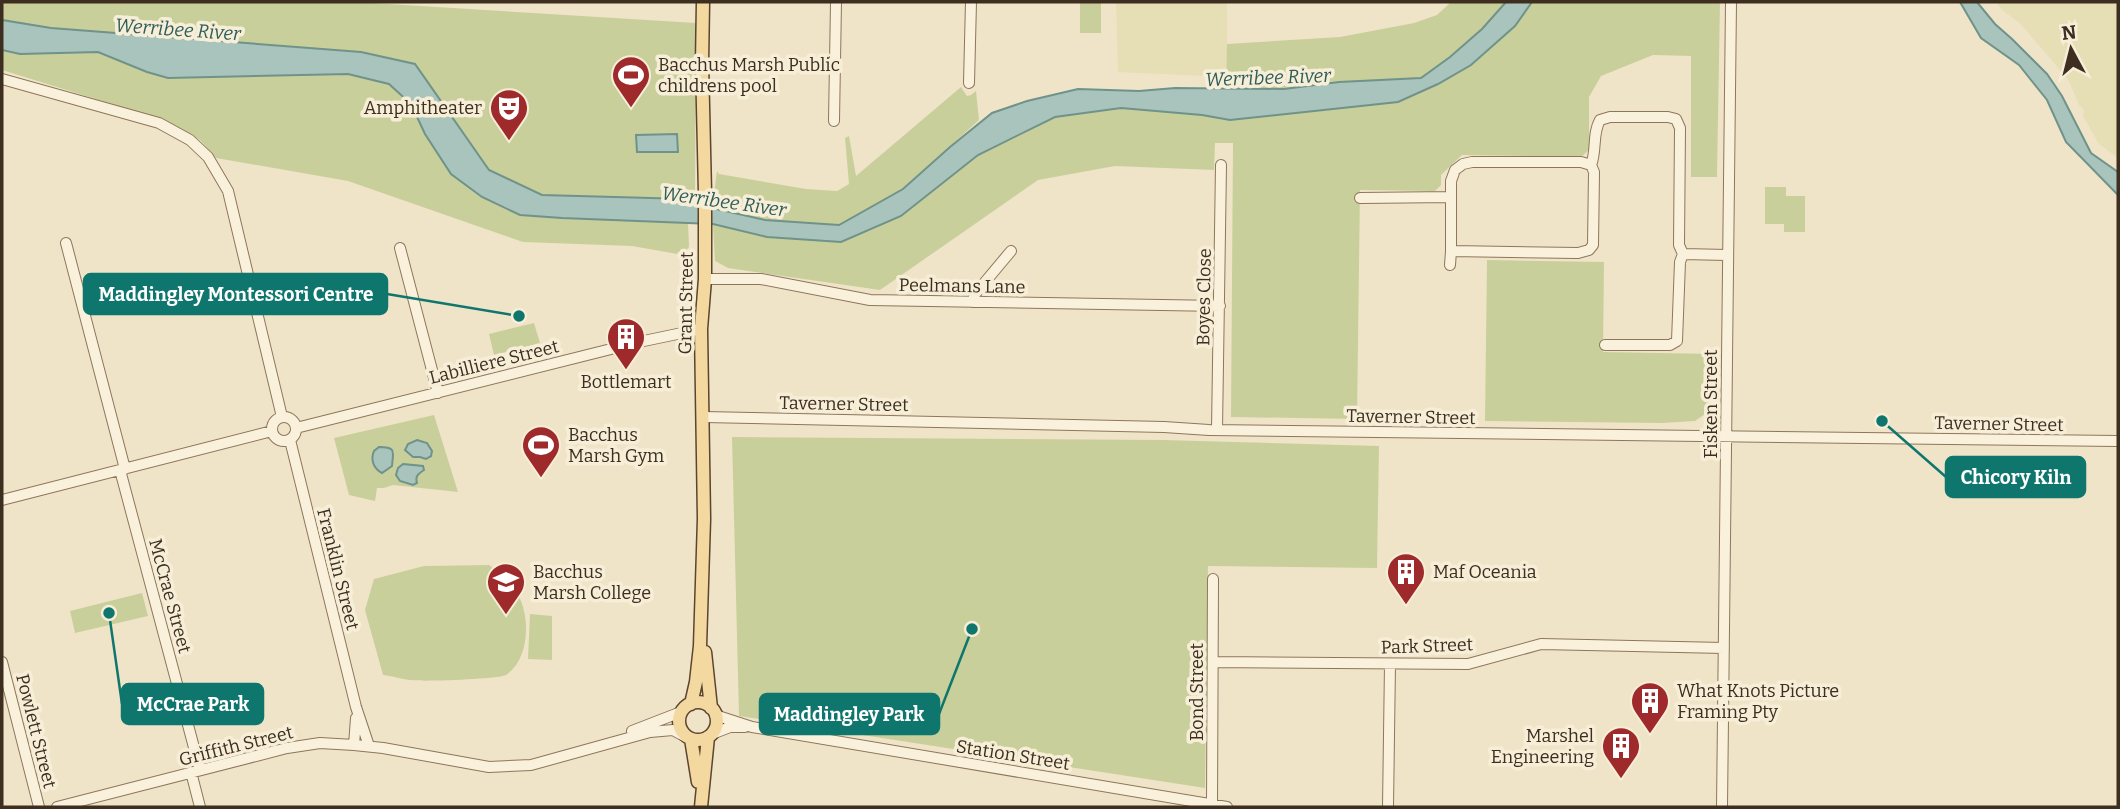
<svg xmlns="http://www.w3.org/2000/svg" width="2120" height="809" font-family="Bitter,serif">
<rect width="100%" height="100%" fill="#f0e4c8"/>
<!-- farmland -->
<path fill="#e6deb5" d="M1116 2H1227V77L1118 72Z
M1996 2H2118V158L2099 144 2083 116 2084 110 2079 105 2069 81 2021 24 2002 10Z"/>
<!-- green -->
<path fill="#c9cf9b" d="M2 2H356L696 23 695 202 542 195 489 170 415 64 357 52 51 28 2 20Z
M1080 2H1101V33H1080Z
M1451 2H1506L1482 29 1450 57 1421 78 1226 96 1227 44 1340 37 1414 23 1437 15Z
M1532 2H1720L1717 177H1691V56L1653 55 1601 76 1589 97V150L1581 157 1462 155 1441 175V185L1435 191 1360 190 1357 419 1231 417 1233 143H1215L1214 170 1115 166 1038 180 880 290 728 268 715 261 713 224 767 237 901 216 978 155 1055 117 1121 108 1202 115 1233 120 1398 102 1438 84 1471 65 1515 26Z
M2 50 20 54 98 52 147 72 168 78 348 74 390 84 411 104 425 134 451 174 562 218 688 222 689 247 683 255 632 246 523 242 348 181 216 158 200 140 157 118 2 70Z
M961 87 967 96 971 95 976 91 979 120 903 189 839 225 765 220 712 208 717 171 719 174 806 189 837 191 849 184 845 138 849 136 856 176Z
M1765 187H1786V196H1805V232H1784V224H1765Z
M1487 260 1604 262 1603 352 1714 354 1712 405 1708 412 1695 421 1662 423 1485 421Z
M534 323 540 343 494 355 489 334Z
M434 415 458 492 393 485 384 488H377L375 501 349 495 334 438Z
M732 437 1163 440 1379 446 1377 568 1208 566 1205 788 739 716Z
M489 565C502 575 514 585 521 601 530 623 528 661 506 675 499 679 421 682 410 680 401 679 392 676 383 675L365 610 374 579 424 566Z
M142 593 148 616 75 633 70 611Z
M530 614 552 616V660L528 659Z"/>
<!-- water -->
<path fill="#a9c4bc" stroke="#6f938a" stroke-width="2" d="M1506 2H1532L1515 26 1471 65 1438 84 1398 102 1230 120 1202 115 1121 108 1055 117 978 155 901 216 841 242 767 237 713 224 562 218 520 215 482 197 451 174 425 134 411 104 389 84 348 74 168 78 147 72 98 52 20 54 2 50V20L51 28 361 52 415 64 489 170 542 195 687 199 712 208 765 220 839 225 903 189 950 147 992 113 1027 101 1078 89 1139 91 1175 88 1284 89 1339 82 1421 78 1450 57 1482 29Z
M1960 2H1977L1995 24 2012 39 2047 74 2062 96 2091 153 2118 172V195L2066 142 2047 100 2019 65 1981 38Z
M677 134 678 152H637L636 135Z
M417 440 427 443 432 451 431 456 426 459 420 457H413L405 450 408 444Z
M379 447C397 447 393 452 392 466L382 473C374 469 370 460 374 451Z
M403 464 423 466 424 470C418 474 415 476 417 483L413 485 400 481 396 475 398 468Z"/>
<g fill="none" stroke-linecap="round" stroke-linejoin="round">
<defs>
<path id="minor" d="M2 79 159 123 190 140 208 157 228 191 282 417
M969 83 971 2
M834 121 836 2
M1591 165 1581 162H1472L1463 164 1455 170 1451 181V251L1578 253 1589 250 1593 245 1594 172 1591 165C1597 150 1592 134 1600 120L1610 117H1668L1676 119 1680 128 1679 245 1683 254 1727 255
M1360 198 1450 197
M66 243 125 469
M400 248 438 393
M1450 265 1451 251
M705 279H761L870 300 1220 306
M973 302 975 294 1011 251
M1605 345H1670L1677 341 1680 262 1683 254
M704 417 1164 427 1209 430 2118 441
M272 429a12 12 0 1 1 24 0a12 12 0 1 1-24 0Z
M296 428 639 342 701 329
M1217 430 1221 165
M290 440 356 707 369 746
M120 470 200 770
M2 500 272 431
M2 662 39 807
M1213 662 1468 664 1541 644 1724 648
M715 715 752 727 1227 807
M632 731 681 712
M712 734 730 727H745
M354 745 356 718
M191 772 200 807
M1212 805 1213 579
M57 807 287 748 320 743 354 745 383 748 489 767 531 765 650 732 673 730 686 737
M1388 807 1390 664
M1722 807 1731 2"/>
<path id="major" d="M705 652 711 708
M679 721a19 19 0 1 1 38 0a19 19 0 1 1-38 0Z
M691 704 696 682 700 646 704 519 701 329 705 279V193L702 63 703 2
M691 739 698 782
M701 807 708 737"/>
</defs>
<!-- minor casing -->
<use href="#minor" stroke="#8d765c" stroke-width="12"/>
<!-- major casing -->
<use href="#major" stroke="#5b4430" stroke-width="15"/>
<!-- minor -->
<use href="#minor" stroke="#faf1dc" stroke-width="10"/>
<!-- major -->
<use href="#major" stroke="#f3d9a0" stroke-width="12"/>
</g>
<!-- icons -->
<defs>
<symbol id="stadium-pin" viewBox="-11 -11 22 30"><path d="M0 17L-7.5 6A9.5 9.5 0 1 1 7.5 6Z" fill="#9e2a2b" stroke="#f7eed8"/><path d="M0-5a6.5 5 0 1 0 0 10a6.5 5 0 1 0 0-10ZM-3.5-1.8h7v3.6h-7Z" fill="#fff"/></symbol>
<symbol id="theatre-pin" viewBox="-11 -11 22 30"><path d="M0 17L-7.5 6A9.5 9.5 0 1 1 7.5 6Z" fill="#9e2a2b" stroke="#f7eed8"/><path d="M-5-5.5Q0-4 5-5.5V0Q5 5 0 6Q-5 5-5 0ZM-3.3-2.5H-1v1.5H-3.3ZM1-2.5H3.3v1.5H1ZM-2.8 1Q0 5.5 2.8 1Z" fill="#fff"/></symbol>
<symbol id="building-pin" viewBox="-11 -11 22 30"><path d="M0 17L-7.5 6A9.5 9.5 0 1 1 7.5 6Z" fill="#9e2a2b" stroke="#f7eed8"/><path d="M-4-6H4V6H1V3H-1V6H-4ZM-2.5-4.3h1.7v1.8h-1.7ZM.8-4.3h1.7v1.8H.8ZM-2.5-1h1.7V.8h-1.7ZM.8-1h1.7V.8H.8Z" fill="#fff"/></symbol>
<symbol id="school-pin" viewBox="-11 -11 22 30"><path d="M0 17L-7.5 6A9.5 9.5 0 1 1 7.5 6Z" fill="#9e2a2b" stroke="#f7eed8"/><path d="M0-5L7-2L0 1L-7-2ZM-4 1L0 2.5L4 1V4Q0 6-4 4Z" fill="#fff"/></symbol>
</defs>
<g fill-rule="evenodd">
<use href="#stadium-pin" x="609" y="53" width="44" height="60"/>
<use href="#theatre-pin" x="487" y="86" width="44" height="60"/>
<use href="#building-pin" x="604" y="315" width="44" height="60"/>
<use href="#stadium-pin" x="519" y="423" width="44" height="60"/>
<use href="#building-pin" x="1384" y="550" width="44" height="60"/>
<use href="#school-pin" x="484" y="560" width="44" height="60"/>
<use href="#building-pin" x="1628" y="679" width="44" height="60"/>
<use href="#building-pin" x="1599" y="724" width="44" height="60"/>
</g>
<g text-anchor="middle" stroke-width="7" stroke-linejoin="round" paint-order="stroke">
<!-- poi labels -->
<g font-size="18" fill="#3d2e20" stroke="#f7eed8" text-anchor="start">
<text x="658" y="71">Bacchus Marsh Public<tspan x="658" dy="21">childrens pool</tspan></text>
<text x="482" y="114" text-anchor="end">Amphitheater</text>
<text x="626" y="388" text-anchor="middle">Bottlemart</text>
<text x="568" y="441">Bacchus<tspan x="568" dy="21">Marsh Gym</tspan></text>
<text x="533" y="578">Bacchus<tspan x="533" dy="21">Marsh College</tspan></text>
<text x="1433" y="578">Maf Oceania</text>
<text x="1677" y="697">What Knots Picture<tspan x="1677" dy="21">Framing Pty</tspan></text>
<text x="1594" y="742" text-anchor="end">Marshel<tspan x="1594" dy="21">Engineering</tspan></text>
</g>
<!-- street labels -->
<g font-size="18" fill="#3d2e20" stroke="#f7eed8">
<text transform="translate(962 286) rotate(1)" y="6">Peelmans Lane</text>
<text transform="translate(1204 297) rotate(-89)" y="6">Boyes Close</text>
<text transform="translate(686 303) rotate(-89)" y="6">Grant Street</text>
<text transform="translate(494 362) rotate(-14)" y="6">Labilliere Street</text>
<text transform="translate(844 404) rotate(1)" y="6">Taverner Street</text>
<text transform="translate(1711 404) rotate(-90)" y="6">Fisken Street</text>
<text transform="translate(1411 417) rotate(1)" y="6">Taverner Street</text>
<text transform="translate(1999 424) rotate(1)" y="6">Taverner Street</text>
<text transform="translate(338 569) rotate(76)" y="6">Franklin Street</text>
<text transform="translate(170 596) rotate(75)" y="6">McCrae Street</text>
<text transform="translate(1427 646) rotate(-2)" y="6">Park Street</text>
<text transform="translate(1197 692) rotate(-90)" y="6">Bond Street</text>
<text transform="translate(36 731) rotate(76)" y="6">Powlett Street</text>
<text transform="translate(236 746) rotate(-14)" y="6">Griffith Street</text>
<text transform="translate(1013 755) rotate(9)" y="6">Station Street</text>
</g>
<!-- water labels -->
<g font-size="19" font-style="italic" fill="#2f5d5a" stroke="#f7eed8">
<text transform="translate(178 29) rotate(4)" y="7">Werribee River</text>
<text transform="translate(1268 77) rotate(-2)" y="7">Werribee River</text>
<text transform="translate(724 201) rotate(8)" y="7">Werribee River</text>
</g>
</g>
<!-- callouts -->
<path fill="none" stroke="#0f766e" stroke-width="2.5" d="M519 316L387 294M1882 421L1946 477M109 613L122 704M972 629L939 714"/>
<g fill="#0f766e" stroke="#f7eed8" stroke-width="2.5">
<circle cx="519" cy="316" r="7"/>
<circle cx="1882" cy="421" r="7"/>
<circle cx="109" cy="613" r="7"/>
<circle cx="972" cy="629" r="7"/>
</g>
<g fill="#0f766e" stroke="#0f766e" stroke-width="2.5">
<rect x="84" y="274" width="303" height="40" rx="7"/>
<rect x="1946" y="457" width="139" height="40" rx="7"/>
<rect x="122" y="684" width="141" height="40" rx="7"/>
<rect x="760" y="694" width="179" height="40" rx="7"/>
</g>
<g font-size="19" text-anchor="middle" font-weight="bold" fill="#fff">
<text x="236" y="301">Maddingley Montessori Centre</text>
<text x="2016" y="484">Chicory Kiln</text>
<text x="193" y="711">McCrae Park</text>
<text x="849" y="721">Maddingley Park</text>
</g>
<!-- border -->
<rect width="2120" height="809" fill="none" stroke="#3d2e20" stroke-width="7"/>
<!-- north arrow -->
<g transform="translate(2071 49) rotate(353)" stroke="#f7eed8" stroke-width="5" paint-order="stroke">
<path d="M0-5L12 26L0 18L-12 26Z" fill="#3d2e20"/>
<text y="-10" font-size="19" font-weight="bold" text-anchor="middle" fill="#3d2e20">N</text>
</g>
</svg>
